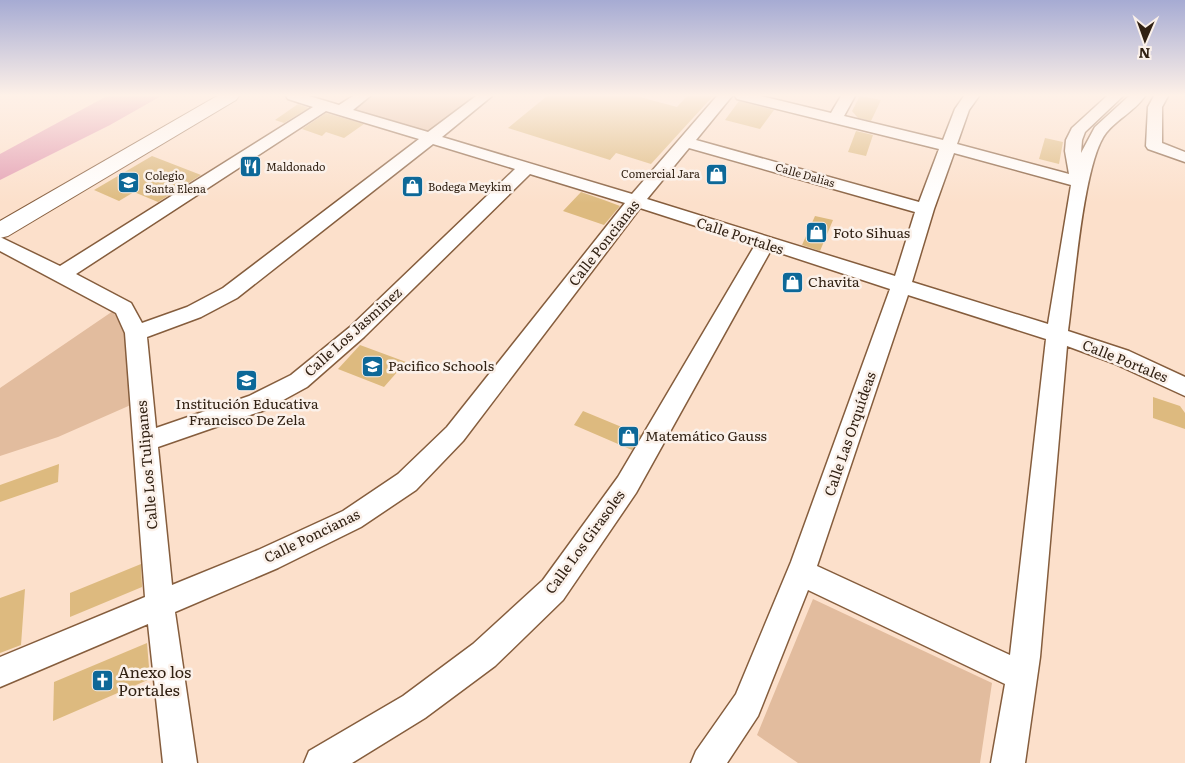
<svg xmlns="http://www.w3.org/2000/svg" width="1185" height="763" font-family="Literata,serif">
<rect width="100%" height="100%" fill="#fce0cb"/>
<!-- green -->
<path fill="#e2bc9e" d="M366 96H476L427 134 345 110Z
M113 311 129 339 133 404 58 437 0 456V388Z
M813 599 992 683 980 763H798L757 735Z"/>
<!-- water -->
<path fill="#e39eb3" d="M107 96H161L110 125 0 180V154Z"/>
<!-- building -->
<path fill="#ddba7f" d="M547 96H636L677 107 687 96H713L651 164 616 153 610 160 508 128Z
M860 96 881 100 871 121 858 118 852 111Z
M739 101 774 110 760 129 725 120Z
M298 104 309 108 284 123 275 120Z
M326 113 364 124 344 138 326 132 322 136 302 129Z
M856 131 873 135 866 156 848 152Z
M1045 138 1063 142 1059 164 1039 159Z
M152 156 201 175 158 202 134 192 119 201 94 190Z
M581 192 604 200 620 206 604 225 563 211Z
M815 216 833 220 820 251 802 245Z
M360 345 406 362 384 387 338 369Z
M1153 397 1180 406 1185 413V429L1153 418Z
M583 411 641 435 632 450 574 425Z
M59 464 58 482 0 502V485Z
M141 564 142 587 70 617V593Z
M25 589 21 645 0 653V598Z
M147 643 150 679 53 721 54 682Z"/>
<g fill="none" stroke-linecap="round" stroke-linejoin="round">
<defs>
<path id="minor" d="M286 96H309L339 105 353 96H370L353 110 428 132 476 96H492L442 137 632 194 717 96H732L696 140 919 202 939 149 737 99 735 96H761L831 113 841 96H855L844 116 943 140 955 109 964 96H979L969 110 957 144 1069 174 1065 151 1066 140 1072 128 1107 96H1123L1085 132 1082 140 1081 153 1095 127 1129 96H1145C1135 111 1117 119 1106 133 1083 162 1074 289 1068 331L1129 351 1185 377V396L1113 363 1067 346 1040 657 1025 763H991L1005 684 808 590 758 716 727 763H691L696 751 736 694 791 562 890 289 771 250 636 493 563 600 495 666 425 718 352 763H304L309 751 403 696 473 644 543 580 618 477 755 245 640 208 463 441 416 490 361 527 278 568 175 612 197 763H163L148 624 0 687V657L145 597 125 333 116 313 0 251V237L60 266 313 107 288 99ZM326 111 419 139 223 288 187 307 142 323 131 303 76 274ZM433 144 515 169 350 327 291 375 249 396 156 428 147 337 201 317 237 298ZM689 148 915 212 895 276 647 199ZM954 153 1071 185 1048 324 912 282 934 209ZM530 174 625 203 447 427 398 474 343 511 258 550 172 585 158 447 265 410 307 387 364 337ZM908 295 1046 339 1010 655 817 566Z
M1154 96H1168L1162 107V143L1185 152V162L1148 149 1146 146 1148 107Z"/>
<path id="secondary" d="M217 96H239L236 100 8 236 0 238V221Z"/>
</defs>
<!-- minor casing -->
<use href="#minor" stroke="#855d3d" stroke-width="3"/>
<!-- secondary casing -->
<use href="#secondary" stroke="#855d3d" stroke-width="2"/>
<!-- minor -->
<use href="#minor" fill="#fff" fill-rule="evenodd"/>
<!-- secondary -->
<use href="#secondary" fill="#fff" fill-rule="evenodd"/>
</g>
<!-- sky -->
<linearGradient id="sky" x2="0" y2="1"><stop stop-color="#a6abd3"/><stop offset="0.47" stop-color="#fef1e8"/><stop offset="1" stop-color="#fef1e8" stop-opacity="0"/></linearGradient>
<rect width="1185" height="203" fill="url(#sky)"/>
<!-- icons -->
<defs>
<symbol id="restaurant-square" viewBox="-11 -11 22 22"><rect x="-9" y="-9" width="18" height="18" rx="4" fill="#0d6898" stroke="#fbf1ea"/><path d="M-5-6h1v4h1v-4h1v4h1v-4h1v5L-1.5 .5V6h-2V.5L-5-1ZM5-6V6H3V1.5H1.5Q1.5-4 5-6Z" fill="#fff"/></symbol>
<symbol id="shop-square" viewBox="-11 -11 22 22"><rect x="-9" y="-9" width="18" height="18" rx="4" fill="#0d6898" stroke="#fbf1ea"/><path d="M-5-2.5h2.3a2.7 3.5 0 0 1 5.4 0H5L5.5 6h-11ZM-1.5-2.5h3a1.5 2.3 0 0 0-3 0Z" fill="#fff"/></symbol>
<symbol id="school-square" viewBox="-11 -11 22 22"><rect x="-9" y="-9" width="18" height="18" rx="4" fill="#0d6898" stroke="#fbf1ea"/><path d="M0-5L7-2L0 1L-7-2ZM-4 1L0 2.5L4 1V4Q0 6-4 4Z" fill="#fff"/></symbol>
<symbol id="church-square" viewBox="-11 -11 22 22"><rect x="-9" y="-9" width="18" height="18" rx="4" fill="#0d6898" stroke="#fbf1ea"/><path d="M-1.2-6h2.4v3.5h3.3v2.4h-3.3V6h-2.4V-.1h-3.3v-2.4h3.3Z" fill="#fff"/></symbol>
</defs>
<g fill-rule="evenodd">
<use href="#restaurant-square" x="238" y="154" width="25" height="25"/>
<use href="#shop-square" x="704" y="162" width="25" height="25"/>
<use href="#school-square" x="116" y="170" width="25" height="25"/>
<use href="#shop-square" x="400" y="174" width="25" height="25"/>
<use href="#shop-square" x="804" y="220" width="25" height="25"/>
<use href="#shop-square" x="780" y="270" width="25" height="25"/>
<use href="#school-square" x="360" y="354" width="25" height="25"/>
<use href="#school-square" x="234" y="368" width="25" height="25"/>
<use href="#shop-square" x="616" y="424" width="25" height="25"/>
<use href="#church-square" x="90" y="668" width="25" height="25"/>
</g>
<g text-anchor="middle" stroke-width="5" stroke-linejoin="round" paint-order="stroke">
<!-- far-poi labels -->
<g font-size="11" fill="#312113" stroke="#fbf1ea" text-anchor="start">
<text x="266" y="171">Maldonado</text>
<text x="700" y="178" text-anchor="end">Comercial Jara</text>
<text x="145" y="180">Colegio<tspan x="145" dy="13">Santa Elena</tspan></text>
<text x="428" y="191">Bodega Meykim</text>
</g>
<!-- far-street labels -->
<g font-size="11" fill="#312113" stroke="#fbf1ea">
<text transform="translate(805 175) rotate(16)" y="4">Calle Dalias</text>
</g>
<!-- poi labels -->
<g font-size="14" fill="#312113" stroke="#fbf1ea" text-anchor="start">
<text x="833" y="238">Foto Sihuas</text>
<text x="808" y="287">Chavita</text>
<text x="388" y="371">Pacifico Schools</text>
<text x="247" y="409" text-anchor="middle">Institución Educativa<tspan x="247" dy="16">Francisco De Zela</tspan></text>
<text x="645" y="441">Matemático Gauss</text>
</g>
<!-- street labels -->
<g font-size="14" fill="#312113" stroke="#fbf1ea">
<text transform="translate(740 236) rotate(18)" y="5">Calle Portales</text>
<text transform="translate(604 243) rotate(-52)" y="5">Calle Poncianas</text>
<text transform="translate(353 332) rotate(-42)" y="5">Calle Los Jasminez</text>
<text transform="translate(1125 361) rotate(22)" y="5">Calle Portales</text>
<text transform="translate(850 434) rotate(-71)" y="5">Calle Las Orquídeas</text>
<text transform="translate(147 465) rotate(-95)" y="5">Calle Los Tulipanes</text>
<text transform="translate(312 536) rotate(-26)" y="5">Calle Poncianas</text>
<text transform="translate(585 542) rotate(-54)" y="5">Calle Los Girasoles</text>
</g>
<!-- near-poi labels -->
<g font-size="16" fill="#312113" stroke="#fbf1ea" text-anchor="start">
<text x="118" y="678">Anexo los<tspan x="118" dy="18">Portales</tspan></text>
</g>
</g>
<!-- north arrow -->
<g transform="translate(1145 40) rotate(182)" stroke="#fbf1ea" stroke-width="4" paint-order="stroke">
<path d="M0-4L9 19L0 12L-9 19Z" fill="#312113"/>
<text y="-8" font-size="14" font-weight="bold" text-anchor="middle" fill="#312113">N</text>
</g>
</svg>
